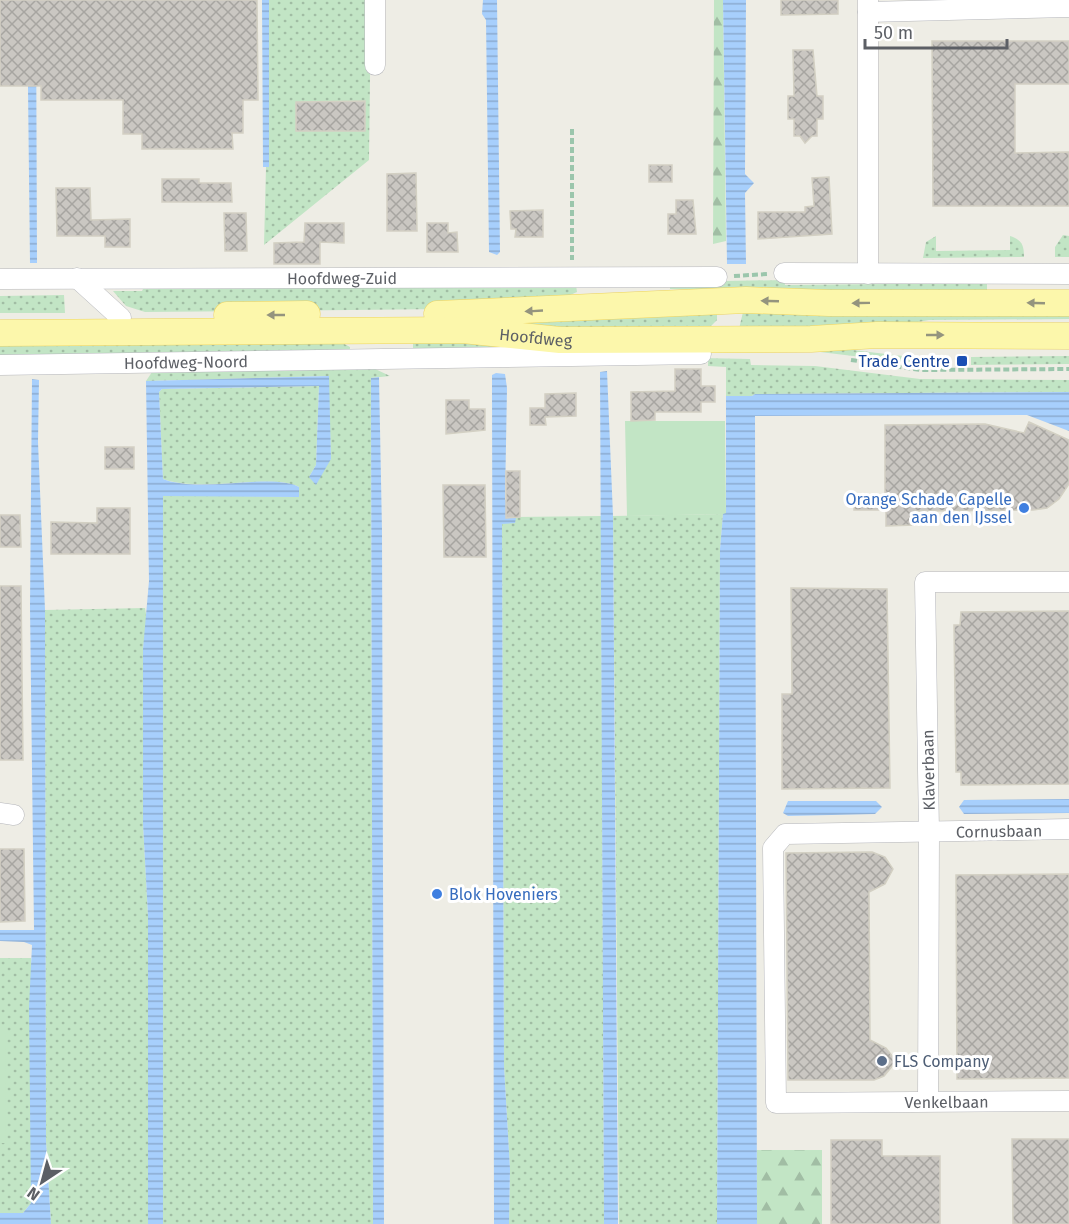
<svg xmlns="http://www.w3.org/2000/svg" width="1069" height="1224" font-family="'Fira Sans',sans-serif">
<defs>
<pattern id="grass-dots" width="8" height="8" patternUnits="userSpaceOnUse" patternTransform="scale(1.5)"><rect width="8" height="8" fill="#c2e5c5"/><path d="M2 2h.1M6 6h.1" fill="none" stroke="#a1bda4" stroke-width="1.8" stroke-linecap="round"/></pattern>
<pattern id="forest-firs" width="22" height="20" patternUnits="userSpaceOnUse" patternTransform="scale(1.5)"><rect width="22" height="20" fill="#c2e5c5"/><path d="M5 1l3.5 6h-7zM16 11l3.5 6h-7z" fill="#a1bda4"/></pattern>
<pattern id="water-rules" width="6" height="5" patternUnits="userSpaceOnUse" patternTransform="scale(1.5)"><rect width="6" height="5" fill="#a7cffc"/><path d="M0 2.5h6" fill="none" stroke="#8babd0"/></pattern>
<pattern id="building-cross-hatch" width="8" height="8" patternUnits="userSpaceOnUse" patternTransform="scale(1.5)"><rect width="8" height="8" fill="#cac7c2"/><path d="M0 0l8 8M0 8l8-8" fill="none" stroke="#a7a5a1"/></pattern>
</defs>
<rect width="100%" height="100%" fill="#eeede5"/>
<!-- grass -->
<path fill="url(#grass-dots)" d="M269 0H371L369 160 264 245 266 167 269 166Z
M1063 235 1069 236V257H1055V247Z
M936 236V251L1010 250V236C1022 240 1024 245 1024 257L923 258 926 242Z
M784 280 785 285 987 283V295L670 289V282Z
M576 285 577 292 568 296 447 309 145 312 126 306 113 291H142L144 287Z
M64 295 65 313H0V296Z
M743 312 1069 313V319L929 320 885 328 739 329Z
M717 314V320L711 326 577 328 544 333 464 319Z
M451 336 836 348 911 357V363L820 352 413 351V342Z
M333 338 350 347V352L0 358V339Z
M1069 356V364L971 365V357Z
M702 358 750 359 751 365 815 366 920 379 1069 380V392L755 394 752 396H726V367L708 366V362H701Z
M371 367 390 376 371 378 373 1224H163V495L299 497V487C273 473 201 493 163 479L159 392 162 389 319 386 316 465 309 477 331 459 328 376 146 381 154 369Z
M723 514 720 549 717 1224H619L613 516Z
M601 516 604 1224H509L510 1169 504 1066 502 523H514L515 517Z
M145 608 147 619 143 649V824L148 916V1224H51L46 1141 45 610Z
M0 958H31V1203L23 1213H0Z"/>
<!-- forest -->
<path fill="url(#forest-firs)" d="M714 0H723L726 241 713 244Z
M757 1150H822V1224H757Z"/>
<!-- green -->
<path fill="#c2e5c5" d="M625 421H725L726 514 627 516Z
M0 1028H5L6 1143H0Z"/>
<!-- water -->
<path fill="url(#water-rules)" d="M27 0H36L37 263H30Z
M262 0H269V167H263Z
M483 0H497L500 252 497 255 489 252 486 20 482 14Z
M723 0H746L745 174 754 183 745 193 746 264H727Z
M607 371 613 516 618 1224H604L600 372Z
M496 373 505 374 507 388 505 500 519 502 515 523 502 524 504 1066 510 1169 509 1224H494L492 390V375Z
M329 376 331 459 316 485 309 477 316 465 319 386 162 389 159 392 163 479C201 494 272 472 299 487V497L163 496V1224H148V916L143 824V649L149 581 146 381Z
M379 377 382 530 384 1224H373L371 412V378Z
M32 379 39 380 38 442 45 610 46 1141 51 1224H0V1213H23L31 1203 29 1007 32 945 24 942 0 941V930H34L30 607Z
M1069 392V431L1027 415 755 416 757 1224H717L720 549 723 514 726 513V396H752L755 394Z
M964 800 1069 799V813L964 814 959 807Z
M788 801H876L882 807 875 814 788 816 783 813Z"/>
<!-- building -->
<path fill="url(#building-cross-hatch)" stroke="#d3d0c3" stroke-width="1.5" d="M0 0H257L258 100H243V133H232L233 149H142V134H123V100H41V86H0Z
M781 0H838V14L781 15Z
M932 41H1069V84H1015V153L1069 152V206H933Z
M793 50H813L817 96H823V119H817V136H812L805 143 800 136H794V119H788V96H794Z
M365 101V131H296V102Z
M649 165H672V182H649Z
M416 173 417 231H387V174Z
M829 177 832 234 758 239V212H805V207L814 206 812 178Z
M162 179H199V183H231L232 202H162Z
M56 188H90L91 220 130 219V247H105V236H57Z
M676 200H693L696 234H668V214H676Z
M543 210V237H515L516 229H511L510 211Z
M224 213H246L247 251H225Z
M305 223H344V243L320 242V264H274V243L304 242Z
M427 223H448V233L457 232 458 252H427Z
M675 369H701V386H715V402H701V412H655V420L631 421V392L675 391Z
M576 393V416L545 417 546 425H530V408H545V394Z
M446 400H469V409H485V430L446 434Z
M1029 422 1069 440V484L1059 499 1047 508 1033 510 915 511V525L886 526V510H854V496H885V425L985 424 1024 433Z
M105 447H134V469H105Z
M506 471H520V517L506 518Z
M443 485H485L486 557H444Z
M97 508H130V554H51V522L97 523Z
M0 515H20L21 547H0Z
M0 586H21L23 760H0Z
M791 588 887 589 890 788 782 789V694H792Z
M1069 611V784L961 785V772H956L954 625H960L961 612Z
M0 849H24L25 921 0 922Z
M872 852 885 857 893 869 885 884 869 892 870 1040 886 1048 893 1057 894 1064 884 1076 874 1080H788L786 853Z
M1069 874V1078L957 1079 956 875Z
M1012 1139H1069V1224H1013Z
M831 1140H882V1156H940V1224H831Z"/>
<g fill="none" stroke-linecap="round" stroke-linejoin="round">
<defs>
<g id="minor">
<path d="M868 0V274"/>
<path d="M868 12 1069 7"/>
<path d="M375 65V0"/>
<path d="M784 273 1069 274"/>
<path d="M77 278 121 318"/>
<path id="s1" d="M0 279 717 277"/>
<path id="s2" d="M0 365 701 354"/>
<path d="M0 813 14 815"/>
<path id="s3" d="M1069 829 785 834 773 848 776 1103 1069 1101"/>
<path d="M928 1101 929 832 925 582H1069"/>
</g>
<g id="major">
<path d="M437 314 746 300 829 303H1069"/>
<path d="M227 315 307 314"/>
<path id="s4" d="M0 333 463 330 560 340 811 339 877 335 1069 336"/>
</g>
</defs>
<!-- minor casing -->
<use href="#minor" stroke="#b5b6bb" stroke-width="21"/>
<!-- major casing -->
<use href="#major" stroke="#edd35f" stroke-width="27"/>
<!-- path -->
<path stroke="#9bc6ac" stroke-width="4" stroke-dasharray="6 3" stroke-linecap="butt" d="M572 129V260
M734 276 768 274
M851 360 921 370 1069 369"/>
<!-- minor -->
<use href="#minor" stroke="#fff" stroke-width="20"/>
<!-- major -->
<use href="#major" stroke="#fcf7ab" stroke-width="26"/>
</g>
<!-- one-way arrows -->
<defs><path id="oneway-solid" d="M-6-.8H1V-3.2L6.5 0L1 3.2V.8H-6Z" transform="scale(1.5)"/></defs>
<g fill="#94947e">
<use href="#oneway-solid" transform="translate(770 301) rotate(-178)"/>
<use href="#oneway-solid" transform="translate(861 303) rotate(179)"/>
<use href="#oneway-solid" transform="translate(1036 303) rotate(-178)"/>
<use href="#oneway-solid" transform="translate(534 311) rotate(177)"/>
<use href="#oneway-solid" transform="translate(276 315) rotate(180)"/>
<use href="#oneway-solid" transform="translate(935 335)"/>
</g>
<!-- markers -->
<rect fill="#1a4fb4" stroke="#fff" stroke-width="2" x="956" y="355" width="12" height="12" rx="3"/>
<g fill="#3f7fe0" stroke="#fff" stroke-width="2">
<circle cx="1024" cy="508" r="6"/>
<circle cx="437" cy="894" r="6"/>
</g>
<circle fill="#5c6f8a" stroke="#fff" stroke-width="2" cx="882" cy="1061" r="6"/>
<g text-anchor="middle" stroke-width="6" stroke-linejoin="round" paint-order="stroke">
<!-- street labels -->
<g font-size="16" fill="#5c5f65" stroke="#fff">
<text dy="6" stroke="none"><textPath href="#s1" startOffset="342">Hoofdweg-Zuid</textPath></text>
<text dy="6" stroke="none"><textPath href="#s4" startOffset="536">Hoofdweg</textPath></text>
<text dy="6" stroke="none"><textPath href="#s2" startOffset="186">Hoofdweg-Noord</textPath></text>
<text transform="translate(928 770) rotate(-91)" y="6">Klaverbaan</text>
<text transform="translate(999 831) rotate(-1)" y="6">Cornusbaan</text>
<text dy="6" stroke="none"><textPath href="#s3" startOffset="728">Venkelbaan</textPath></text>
</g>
<!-- transit labels -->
<g font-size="16" fill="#164399" stroke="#fff" text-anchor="end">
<text x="950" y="367">Trade Centre</text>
</g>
<!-- shop labels -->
<g font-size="16" fill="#366cbe" stroke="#fff" text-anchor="end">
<text x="1012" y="505">Orange Schade Capelle<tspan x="1012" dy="18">aan den IJssel</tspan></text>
<text x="449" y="900" text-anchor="start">Blok Hoveniers</text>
</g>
<!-- service labels -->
<g font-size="16" fill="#4e5e75" stroke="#fff" text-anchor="start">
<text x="894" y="1067">FLS Company</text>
</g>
</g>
<!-- north arrow -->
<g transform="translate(42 1182) rotate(216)" stroke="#ffffff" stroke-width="4.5" paint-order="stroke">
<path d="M0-4.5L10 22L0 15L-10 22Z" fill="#5c5f65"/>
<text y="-9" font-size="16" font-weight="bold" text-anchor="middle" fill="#5c5f65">N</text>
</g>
<!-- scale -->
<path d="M865 39v9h142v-9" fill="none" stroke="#5c5f65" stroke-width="3"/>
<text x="874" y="39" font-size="18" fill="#5c5f65" stroke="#ffffff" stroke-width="4.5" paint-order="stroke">50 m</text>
</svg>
